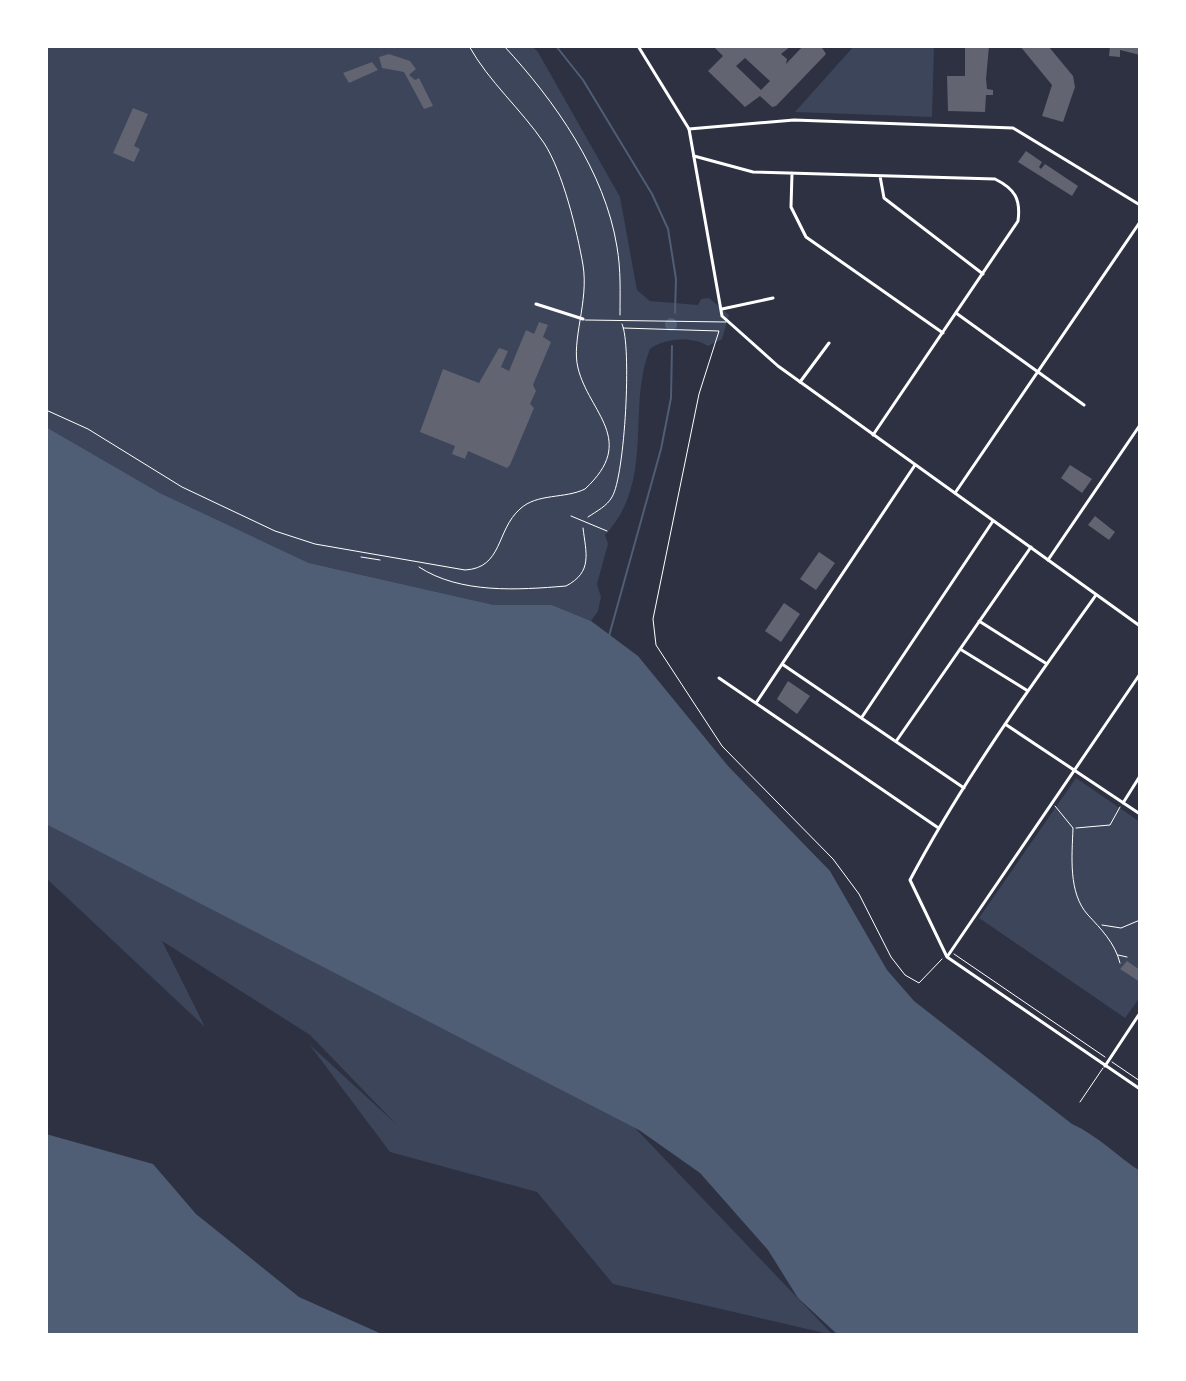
<svg xmlns="http://www.w3.org/2000/svg" width="1186" height="1381" font-family="Karla,sans-serif">
<rect width="100%" height="100%" fill="#2d3142"/>
<!-- green -->
<path fill="#3c4559" d="M46 46H532L538 52 620 197 637 290 650 301 698 305 701 299 709 298 729 315 722 339 708 346C693 336 664 338 650 349 626 408 656 481 605 535L608 544 597 584 601 597 598 611 591 621 552 605H494L309 563 160 493 46 427Z
M854 46H934L932 117 795 112Z
M1076 778 1140 822V997L1125 1018 979 918Z
M46 807 550 1039 833 1335 613 1284 537 1192 390 1152 309 1044 396 1124 310 1035 162 941 205 1027 46 878Z"/>
<!-- water -->
<path fill="#4f5d75" d="M46 427 160 493 309 563 494 605H552L591 621 638 656 728 766 830 871 887 970 914 1001 1072 1124C1097 1135 1117 1156 1140 1171V1335H838L798 1298 768 1250 700 1173 639 1130 46 824Z
M46 1134 153 1164 196 1214 299 1297 384 1335H46Z"/>
<g fill="none" stroke-linecap="round" stroke-linejoin="round">
<!-- stream -->
<path stroke="#4f5d75" stroke-width="2" d="M556 46 583 80 652 194 668 229 676 279 675 313
M609 636 661 449 671 398 672 346"/>
<!-- river -->
<path stroke="#4f5d75" stroke-width="12" d="M671 324V325"/>
</g>
<!-- building -->
<path fill="#626471" fill-rule="evenodd" d="M713 46H791L781 54 787 59 786 64 803 46H821L826 54 776 106 772 107 760 96 745 107 708 71 723 56ZM745 58 770 81 761 90 736 66Z
M965 46H989L986 79 987 89 993 90V95H986L985 112 948 111 947 76H965Z
M1020 46 1049 47 1073 76 1075 87 1063 122 1042 116 1052 85Z
M1110 46H1140V55L1120 50V57L1109 56Z
M389 54 410 61 416 69 409 75 415 80 419 78 433 106 424 109 404 72 382 68 379 57Z
M372 62 378 70 349 83 343 73Z
M133 108 148 114 134 146 140 149 134 162 113 153Z
M1026 151 1042 162 1039 167 1041 169 1045 164 1078 186 1072 196 1018 162Z
M539 322 548 325 543 337 551 342 533 385 536 391 530 404 534 408 510 465 507 468 468 451 465 459 452 454 455 446 420 432 443 369 479 383 499 348 508 351 501 367 509 371 526 330 534 334Z
M1070 465 1092 479 1082 493 1061 478Z
M1095 516 1115 532 1109 540 1088 525Z
M819 552 835 563 816 590 800 579Z
M784 603 800 614 781 642 765 631Z
M788 681 810 696 797 714 777 699Z
M1127 961 1140 970V982L1120 969Z"/>
<g fill="none" stroke-linecap="round" stroke-linejoin="round">
<!-- path -->
<path stroke="#fff" stroke-width="1" d="M504 46C555 101 605 172 617 247 621 270 620 292 620 315
M623 328 719 331 699 394 653 619 656 645 722 746 833 859 859 894 891 957 905 975 919 983 942 959
M588 517C597 511 607 506 612 497 625 476 632 345 622 324
M361 557 380 560
M419 567C460 594 518 590 566 586 593 572 586 553 583 528
M1055 806 1073 828C1072 856 1068 893 1088 915 1101 929 1115 943 1120 963
M1076 828 1110 825 1120 807
M1102 925 1121 928 1140 920
M954 954 1105 1057
M1118 955 1127 957
M1112 1062 1140 1081"/>
<!-- service -->
<path stroke="#fff" stroke-width="1" d="M585 320 726 322
M46 410 88 429 182 487 275 531 315 544 465 570C503 568 496 530 520 509 537 493 565 499 585 489 638 440 589 413 578 368 571 340 589 302 583 265 577 231 563 172 544 143 521 109 489 82 469 46
M571 516 607 531
M1080 1102 1103 1068"/>
<!-- minor -->
<path stroke="#fff" stroke-width="3" d="M689 129 794 120 1013 128 1140 205
M694 156 753 172 995 179C1015 189 1021 199 1018 221L873 435
M792 173 791 207 806 237 943 333
M880 176 884 198 983 274
M536 304 583 319
M722 309 773 298
M956 313 1084 405
M800 382 829 343
M955 493 1140 222
M1048 560 1140 425
M1096 595C1030 687 963 780 910 880L947 957 1140 1089
M979 621 1047 664
M960 649 1028 691
M782 664 964 788
M719 678 937 827
M756 703 915 465
M862 717 993 521
M1005 724 1140 814
M897 740 1031 547
M1123 803 1140 776
M947 957 1140 674
M1105 1066 1140 1013"/>
<!-- tertiary -->
<path stroke="#fff" stroke-width="3" d="M638 46 689 129 722 316 778 366 1140 626"/>
</g>
<!-- border -->
<rect width="1186" height="1381" fill="none" stroke="#ffffff" stroke-width="96"/>
</svg>
